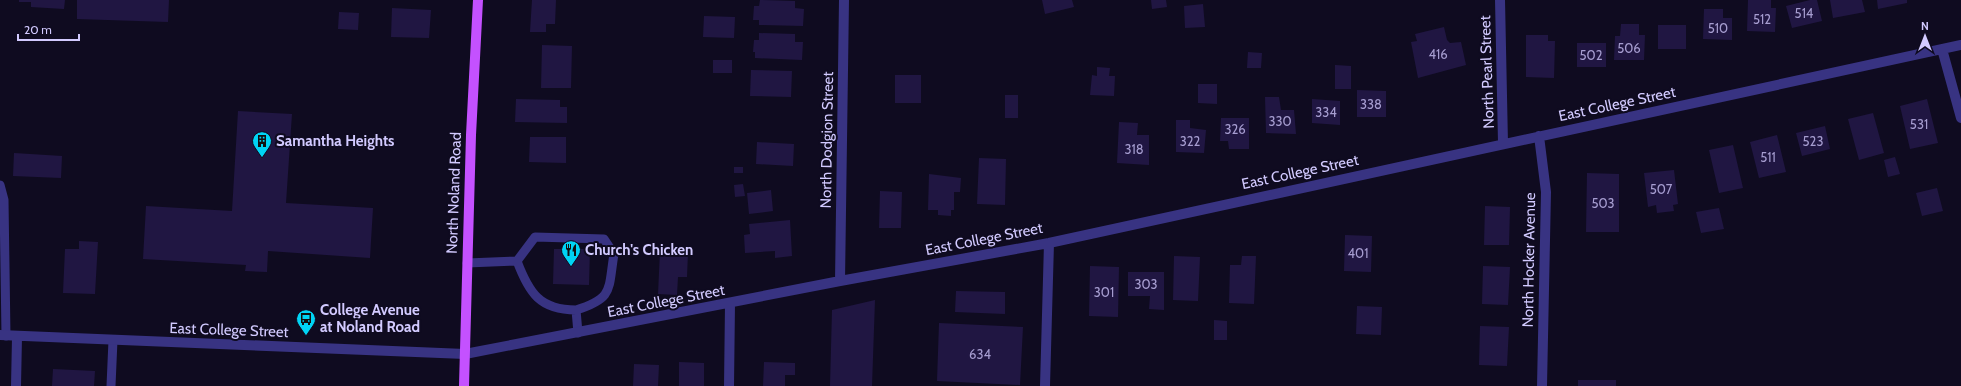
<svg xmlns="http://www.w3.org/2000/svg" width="1961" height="386" font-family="Cabin,sans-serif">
<rect width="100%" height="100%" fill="#0f0b20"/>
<!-- building -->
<path fill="#201642" d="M19 0H65L64 9 31 7V2H19Z
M77 0H169L168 22 77 19Z
M532 0H556L555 24H546V32H530Z
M760 0 795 1V8L804 9 803 26 759 25V20H753L754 6H759Z
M1042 0H1072L1074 7 1045 14Z
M1151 0H1166L1167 7 1152 9Z
M1748 0H1771V8H1776L1775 32 1747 31Z
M1810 0H1817L1822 21 1792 28 1786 6Z
M1830 0H1862L1865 12 1833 18Z
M1877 0H1907V3L1878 9Z
M1203 4 1205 27 1185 28 1184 6Z
M392 8 431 10 429 38 391 37Z
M1704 9H1723V18H1732V40L1703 39Z
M339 12 359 13 358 30 338 29Z
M704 16 735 17 734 38 703 37Z
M1621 24H1639V35H1645L1644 60H1614L1615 36H1620Z
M1658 25H1686V49H1658Z
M1444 27 1447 40 1450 43 1461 42 1466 65 1418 78 1411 42 1417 41 1415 34Z
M759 33 795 34V42H803L802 60 755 58V52H753L754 40H759Z
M1526 35H1548V41H1555L1554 78 1526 77Z
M1577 43H1606V67H1577Z
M542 45 572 46 571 88H541Z
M1248 52 1262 53 1261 68H1247Z
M713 60H732V73H713Z
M1335 65 1351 66V89H1335Z
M1097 67 1110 68 1109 76H1115L1114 96 1090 95 1092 75 1097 76Z
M751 70 792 71 791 97 750 96Z
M895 75H921V103H895Z
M1198 84H1217V104L1198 103Z
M1357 90 1386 91V117H1357Z
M1005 95H1018V118H1005Z
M1265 97H1279L1281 110H1294L1296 134 1266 133Z
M516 99 560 100V107H567V123L515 122Z
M1312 99 1340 101V125L1312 123Z
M1927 99 1938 143 1910 149 1900 106Z
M238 111 292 114 286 203 373 208 370 258 268 251 267 272 245 271 246 265 143 259 146 206 232 211Z
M1873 113 1884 153 1859 160 1848 119Z
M1221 118H1249V149H1229L1228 141H1220Z
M1176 120H1190V128L1206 130 1204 153 1176 152Z
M1119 122 1138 123 1137 135H1149V165L1117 163Z
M1825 126 1830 149 1802 156 1796 133Z
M1777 135 1786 172 1759 178 1750 142Z
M530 137H566V163L529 162Z
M757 142 794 144 793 166 756 164Z
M1733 145 1743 188 1719 193 1709 150Z
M14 153 62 156 61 178 13 176Z
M1895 157 1900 174 1888 177 1884 160Z
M979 158 1006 159 1005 205 977 204Z
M734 167H743V173H734Z
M1674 170 1678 204 1673 205 1674 211 1657 213 1656 205 1648 207 1644 173Z
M1587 173 1619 174V232H1586Z
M929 174 961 178 960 192H954V210H951V216L938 215V210H928Z
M743 184 745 196 735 197 734 185Z
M1937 188 1943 211 1922 216 1916 193Z
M771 190 773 211 749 214 747 193Z
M880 191 902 192 901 228H879Z
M1485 206 1510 207 1509 245H1484Z
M1719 208 1724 229 1701 233 1696 212Z
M790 220 792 256 775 258V251L745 253 744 235 750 234 749 224Z
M1345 235 1372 236 1371 272 1344 271Z
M79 241 98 242 95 294 63 293 65 249H79Z
M554 249H590L589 285 553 284Z
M660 251 688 253 687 277H678L677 295 658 294Z
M1174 256 1200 257 1198 301 1173 300Z
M1242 256H1256L1254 304 1229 303 1230 265H1241Z
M1090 266 1119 267 1118 317 1089 316Z
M1483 266 1510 267 1508 305 1482 304Z
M1128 272H1164V310L1149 309 1150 296H1128Z
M956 291 1005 292V314L955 312Z
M875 300 872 386H830L832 310Z
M1357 306 1382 307 1381 335 1356 334Z
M1214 320 1227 321V340H1214Z
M939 323 1023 327 1020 385 937 381Z
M1480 326 1509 327 1507 366 1479 365Z
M679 362 704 363V386H679Z
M764 362 795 363V375H785V386H763Z
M634 364 659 365 658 386H633Z
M53 369 95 371 94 386H52Z
M1578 380H1616V386H1578Z"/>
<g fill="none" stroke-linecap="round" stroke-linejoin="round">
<!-- lane -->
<path stroke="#383382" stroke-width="9" d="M0 185 4 200 6 336
M517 261 535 237 604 239 614 254C608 290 614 298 576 310
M467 263 517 261C529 293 540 310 576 310L578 333
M111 386 113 340"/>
<!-- street -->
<path stroke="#383382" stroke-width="10" d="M1500 0 1503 143
M1942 49 1961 118
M1539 136 1546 192 1542 386
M840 281 844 0
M0 335 465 354 840 281 1049 243 1961 45
M16 386 17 337
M729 386 730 304
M1045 386 1049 243"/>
<!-- primary -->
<path stroke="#c451ff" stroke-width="10" d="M464 386 471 135 478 0"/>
</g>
<!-- icons -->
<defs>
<symbol id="building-pin" viewBox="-11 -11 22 30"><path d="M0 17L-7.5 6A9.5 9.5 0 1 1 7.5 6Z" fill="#00d4f5" stroke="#0f0b20"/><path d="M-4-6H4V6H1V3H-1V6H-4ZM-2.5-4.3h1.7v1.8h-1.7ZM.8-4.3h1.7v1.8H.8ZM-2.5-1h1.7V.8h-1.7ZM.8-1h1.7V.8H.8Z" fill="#111"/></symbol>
<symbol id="restaurant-pin" viewBox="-11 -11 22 30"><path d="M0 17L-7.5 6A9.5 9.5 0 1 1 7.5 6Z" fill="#00d4f5" stroke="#0f0b20"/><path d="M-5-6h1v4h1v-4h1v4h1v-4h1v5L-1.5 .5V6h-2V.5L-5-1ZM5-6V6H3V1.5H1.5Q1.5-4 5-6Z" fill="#111"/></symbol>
<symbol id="bus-pin" viewBox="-11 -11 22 30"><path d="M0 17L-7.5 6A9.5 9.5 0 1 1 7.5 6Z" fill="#00d4f5" stroke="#0f0b20"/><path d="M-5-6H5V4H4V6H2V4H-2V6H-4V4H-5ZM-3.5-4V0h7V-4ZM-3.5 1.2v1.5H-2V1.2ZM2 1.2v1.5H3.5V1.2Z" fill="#111"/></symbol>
</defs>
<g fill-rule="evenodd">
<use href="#building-pin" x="251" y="130" width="22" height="30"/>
<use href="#restaurant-pin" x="560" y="239" width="22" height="30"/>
<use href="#bus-pin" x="295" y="308" width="22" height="30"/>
</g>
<g text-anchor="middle" stroke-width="4" stroke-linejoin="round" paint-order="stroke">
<!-- number labels -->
<g font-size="13" fill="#a69dd0">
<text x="1804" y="18">514</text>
<text x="1762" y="24">512</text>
<text x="1718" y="33">510</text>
<text x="1629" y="53">506</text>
<text x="1438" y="59">416</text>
<text x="1591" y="60">502</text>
<text x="1371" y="109">338</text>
<text x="1326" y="117">334</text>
<text x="1280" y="126">330</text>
<text x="1919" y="129">531</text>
<text x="1235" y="134">326</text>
<text x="1190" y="146">322</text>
<text x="1813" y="146">523</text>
<text x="1134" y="154">318</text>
<text x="1768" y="162">511</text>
<text x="1661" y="194">507</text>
<text x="1603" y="208">503</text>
<text x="1358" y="258">401</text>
<text x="1146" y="289">303</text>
<text x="1104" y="297">301</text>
<text x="980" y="359">634</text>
</g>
<!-- street labels -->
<g font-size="15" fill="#d2caff" stroke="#0f0b20">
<text transform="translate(1487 72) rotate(-92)" y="5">North Pearl Street</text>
<text transform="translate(1617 104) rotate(-12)" y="5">East College Street</text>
<text transform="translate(827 140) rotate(-89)" y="5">North Dodgion Street</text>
<text transform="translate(1300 172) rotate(-12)" y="5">East College Street</text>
<text transform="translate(454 193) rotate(-88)" y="5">North Noland Road</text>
<text transform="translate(984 239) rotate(-11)" y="5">East College Street</text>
<text transform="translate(1529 260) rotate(-89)" y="5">North Hocker Avenue</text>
<text transform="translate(666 301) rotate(-11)" y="5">East College Street</text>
<text transform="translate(229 330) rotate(2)" y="5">East College Street</text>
</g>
<!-- poi labels -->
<g font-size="15" font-weight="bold" fill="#d2caff" stroke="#0f0b20" text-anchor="start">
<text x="276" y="146">Samantha Heights</text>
<text x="585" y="255">Church's Chicken</text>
<text x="320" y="315">College Avenue<tspan x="320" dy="17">at Noland Road</tspan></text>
</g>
</g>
<!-- north arrow -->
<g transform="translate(1925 36)" stroke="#0f0b20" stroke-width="3" paint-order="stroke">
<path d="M0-3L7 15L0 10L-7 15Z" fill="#d2caff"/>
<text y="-6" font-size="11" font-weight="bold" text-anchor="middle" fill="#d2caff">N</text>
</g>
<!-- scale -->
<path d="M18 34v6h61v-6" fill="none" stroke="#d2caff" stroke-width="2"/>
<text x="24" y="34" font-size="12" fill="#d2caff" stroke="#0f0b20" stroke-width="3" paint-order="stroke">20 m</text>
</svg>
